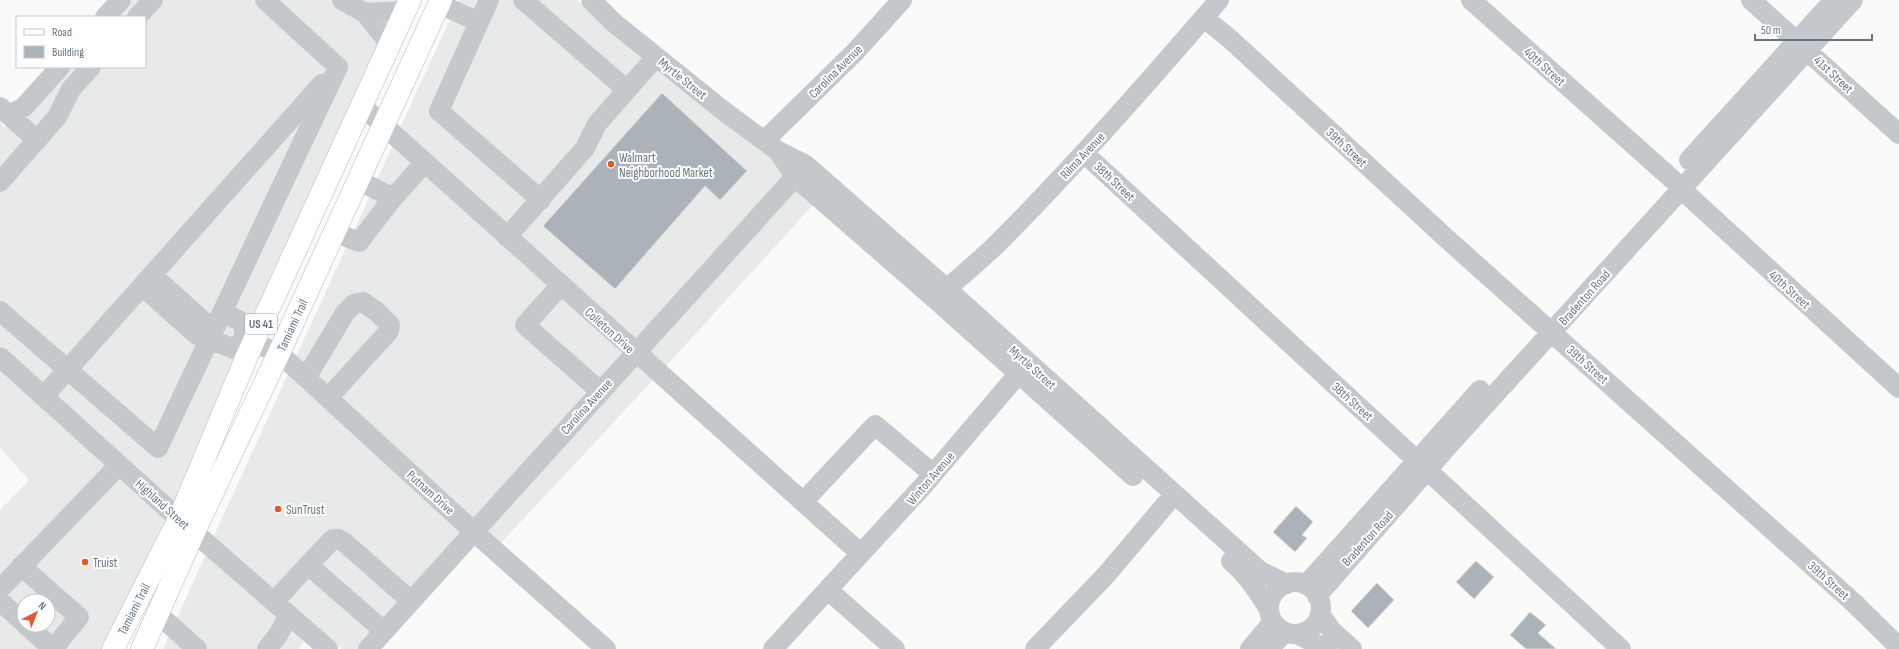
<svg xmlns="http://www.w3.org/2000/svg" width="1899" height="649" font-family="'Sofia Sans Condensed',sans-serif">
<rect width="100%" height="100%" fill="#fafaf8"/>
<!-- built -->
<path fill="#e8e9e9" d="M132 0H401L176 504 0 345V120L3 127 30 112 71 67H145V17H116Z
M459 0H577L771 158 784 177 636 341 400 128Z
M393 145 623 354 473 519 296 357Z
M795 189 813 205 665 367 648 351Z
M635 365 653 380 501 543 485 530Z
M0 369 168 522 104 649H67L40 625H48V601H24V611L0 589V510L29 480 0 448Z
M288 374 461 533 357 649H342L214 536Z
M206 554 304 640 299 649H163Z
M0 613 40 649H0Z"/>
<!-- building -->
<path fill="#aab3b9" stroke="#dcdcda" d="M662 93 747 171 720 200 705 186 615 289 543 226Z
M1296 506 1313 522 1302 535 1307 538 1295 552 1273 532Z
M1476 561 1494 577 1474 599 1456 582Z
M1377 583 1394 600 1368 628 1351 611Z
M1530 612 1546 625 1538 633 1556 649H1526L1510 635Z"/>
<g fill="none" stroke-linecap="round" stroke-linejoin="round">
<defs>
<g id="major">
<path id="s1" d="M113 649 179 519 247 356 410 0"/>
<path id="s2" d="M142 649 194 532 279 353 441 0"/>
</g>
</defs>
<!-- major casing -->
<use href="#major" stroke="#b5babe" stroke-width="23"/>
<!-- minor -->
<path stroke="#c3c8cc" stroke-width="20" d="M342 0 365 13 389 43
M489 0 439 111 541 200
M523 0 627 90
M591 0 613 22 725 112 778 151 806 165 947 289 1260 571 1287 584
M1471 0 1672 179
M1751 0 1899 134
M439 4 479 22
M365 13 405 11
M105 17 121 0
M137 17 153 0
M1204 18 1230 39 1446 238 1854 603 1899 647
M361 105 860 553
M0 107 37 140
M9 115 24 107 60 67
M765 140 855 52 902 0
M778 151 795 177 935 299 1133 476
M1084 153 1621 649
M1689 160 1834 0
M0 182 57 117 71 89 91 67
M1681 189 1899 388
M393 198 425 162
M334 232 359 242 393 198 358 180
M507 237 585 148 597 124 656 57
M152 275 213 330
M561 285 525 325 600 391
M142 286 197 335 235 349 244 339V323L222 312
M937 298C956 280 977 263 996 245 1074 167 1147 84 1219 0
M0 311 158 448 338 67 265 0
M244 339 279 353 473 531 606 649
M0 357 179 519 328 649
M306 378 345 313 354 304 363 302 377 312 390 325 389 331 328 398
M44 396 322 84
M803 502 875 425 933 474
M1231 561C1247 575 1258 592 1269 609
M21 566 79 617 53 649
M1269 608a26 26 0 1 1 52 0a26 26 0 1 1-52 0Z
M1306 585 1480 390
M0 589 119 465
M828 590 895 649
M1317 596 1449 445 1853 0
M0 601 24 623
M274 602 308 565
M158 614 197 649
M1320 614 1332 631 1352 649
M26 625 53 649
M384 631 308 565 333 539H338L344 542 411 601
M1297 634 1326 649
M267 649 278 635 289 615
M368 649 804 167
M773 649 923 486 1026 365
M1035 649 1106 575 1166 504
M1250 649 1273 622
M1269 649 1285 632"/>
<!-- major -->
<use href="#major" stroke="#fff" stroke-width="22"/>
</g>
<!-- markers -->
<g fill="#e4572e" stroke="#fff" stroke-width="1.5">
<circle cx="611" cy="164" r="4"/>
<circle cx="278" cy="509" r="4"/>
<circle cx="85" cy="562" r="4"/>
</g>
<g text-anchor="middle" stroke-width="4" stroke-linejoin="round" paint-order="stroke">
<!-- shield labels -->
<rect fill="#fff" stroke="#939fa8" stroke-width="1" x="245" y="314" width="32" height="20" rx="3"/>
<g font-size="12" font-weight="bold" fill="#657683">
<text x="261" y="328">US 41</text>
</g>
<!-- street labels -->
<g font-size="13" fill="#657683" stroke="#fff">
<text transform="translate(1545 66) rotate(42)" y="5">40th Street</text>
<text transform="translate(835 71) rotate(-45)" y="5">Carolina Avenue</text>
<text transform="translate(1834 74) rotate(43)" y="5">41st Street</text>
<text transform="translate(683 78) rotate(39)" y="5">Myrtle Street</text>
<text transform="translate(1347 147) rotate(43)" y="5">39th Street</text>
<text transform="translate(1082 155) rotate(-47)" y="5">Rilma Avenue</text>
<text transform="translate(1115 181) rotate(43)" y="5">38th Street</text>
<text transform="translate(1790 289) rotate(42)" y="5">40th Street</text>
<text transform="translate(1584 297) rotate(-48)" y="5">Bradenton Road</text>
<text dy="5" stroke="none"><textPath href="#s2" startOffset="357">Tamiami Trail</textPath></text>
<text transform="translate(610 330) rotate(42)" y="5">Colleton Drive</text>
<text transform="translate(1588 364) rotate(42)" y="5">39th Street</text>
<text transform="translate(1033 367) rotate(42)" y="5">Myrtle Street</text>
<text transform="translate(1353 401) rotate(42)" y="5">38th Street</text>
<text transform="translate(586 406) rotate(-48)" y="5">Carolina Avenue</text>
<text transform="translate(930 478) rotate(-49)" y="5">Winton Avenue</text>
<text transform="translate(431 492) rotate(42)" y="5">Putnam Drive</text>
<text transform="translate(163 504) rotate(42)" y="5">Highland Street</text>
<text transform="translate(1367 538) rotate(-48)" y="5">Bradenton Road</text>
<text transform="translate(1829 580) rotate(42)" y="5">39th Street</text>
<text dy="5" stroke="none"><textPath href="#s1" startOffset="45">Tamiami Trail</textPath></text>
</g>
<!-- poi labels -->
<g font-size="13" fill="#657683" stroke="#fff" text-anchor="start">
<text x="619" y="162">Walmart<tspan x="619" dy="15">Neighborhood Market</tspan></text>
<text x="286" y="514">SunTrust</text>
<text x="93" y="567">Truist</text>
</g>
</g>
<!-- legend -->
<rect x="16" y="16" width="130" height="52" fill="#ffffff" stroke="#c1c8cd"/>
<rect x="24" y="29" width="20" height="6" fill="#ffffff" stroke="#c1c8cd"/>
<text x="52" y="36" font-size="12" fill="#657683">Road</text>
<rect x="24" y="46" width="20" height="12" fill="#aab3b9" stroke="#c1c8cd"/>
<text x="52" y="56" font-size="12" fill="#657683">Building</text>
<!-- north arrow -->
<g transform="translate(36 613) rotate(42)"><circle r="19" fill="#ffffff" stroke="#c1c8cd"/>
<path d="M0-3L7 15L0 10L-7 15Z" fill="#e4572e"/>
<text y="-6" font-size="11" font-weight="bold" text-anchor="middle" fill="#657683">N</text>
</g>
<!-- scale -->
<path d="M1755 34v6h117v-6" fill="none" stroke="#657683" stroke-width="2"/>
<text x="1761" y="34" font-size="12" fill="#657683" stroke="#ffffff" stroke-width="3" paint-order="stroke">50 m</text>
</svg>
